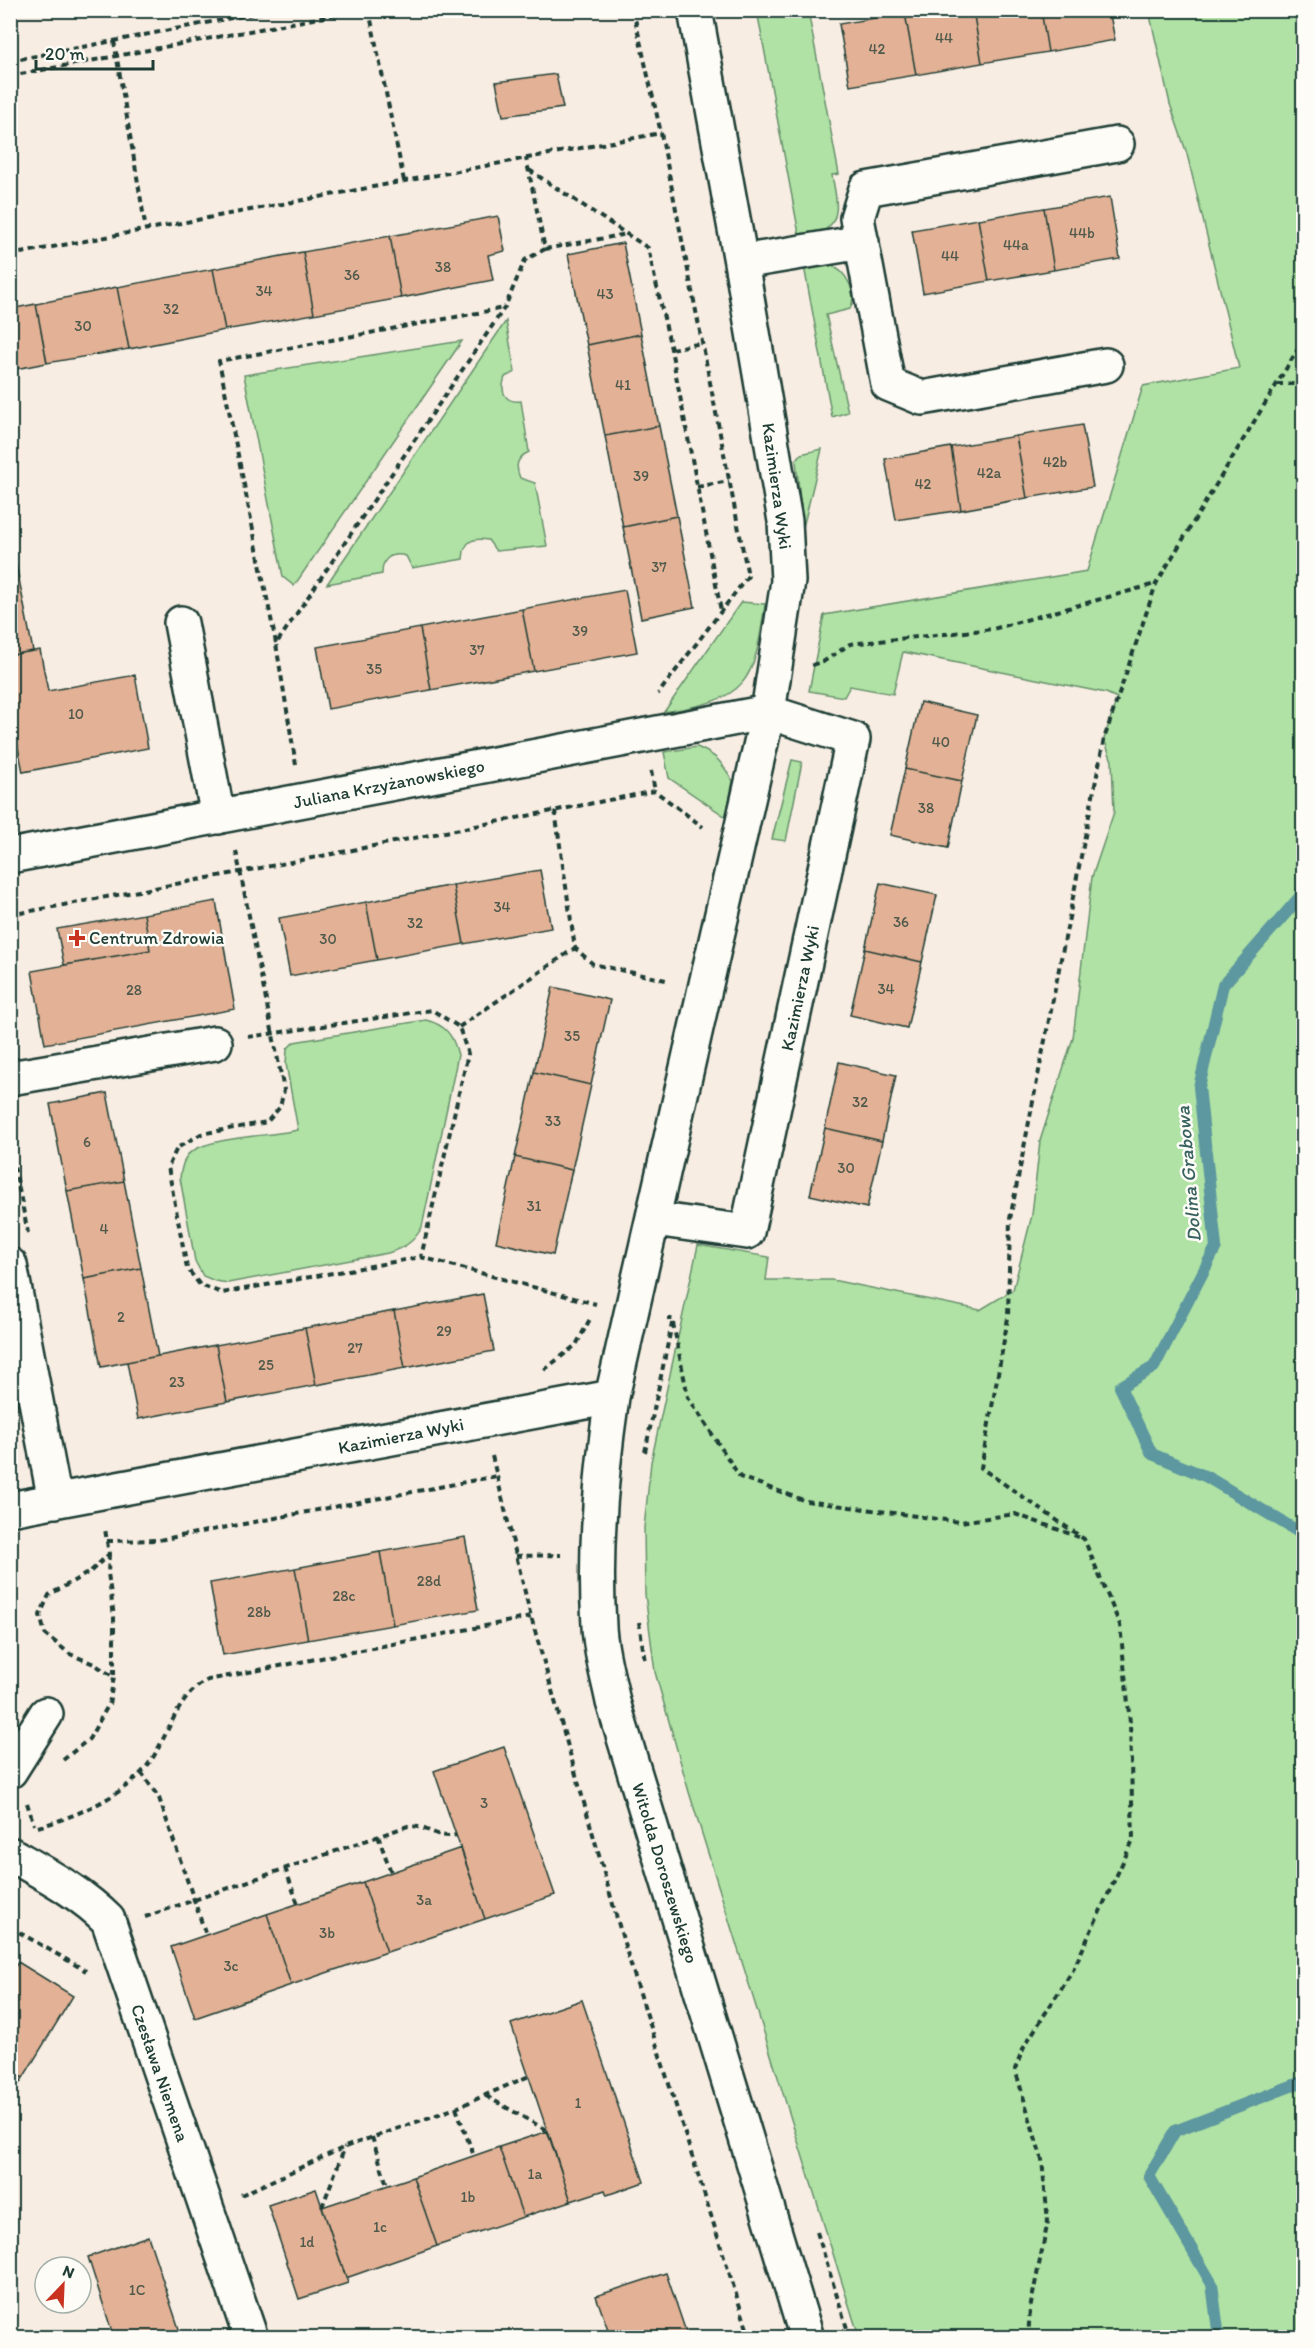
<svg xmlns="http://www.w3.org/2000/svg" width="1314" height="2348" font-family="Itim,sans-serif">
<rect width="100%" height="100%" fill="#f8ede3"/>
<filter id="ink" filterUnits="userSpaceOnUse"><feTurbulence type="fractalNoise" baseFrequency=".0167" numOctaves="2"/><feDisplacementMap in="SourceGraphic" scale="12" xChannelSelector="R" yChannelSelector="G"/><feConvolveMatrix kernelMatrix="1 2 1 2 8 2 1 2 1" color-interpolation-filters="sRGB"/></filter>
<g filter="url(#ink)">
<!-- green -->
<path fill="#afe2a4" stroke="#67906c" stroke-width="1.5" d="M757 11H808L839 174 832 175C835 193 844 220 823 231 817 234 806 234 799 234Z
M1149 11H1303V2337H859L689 1792 655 1672 645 1594 644 1528 651 1462 698 1245 769 1257 766 1280H832L980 1310 1013 1290 1032 1215 1040 1141 1073 1038 1092 877 1114 812 1112 761 1104 739 1117 698 1106 693 903 652 893 694 850 686 844 697 809 691 824 615 1087 571 1143 386 1239 368 1187 154 1170 104Z
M814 264C819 264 825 264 829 265 847 270 858 294 850 309L826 315 848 412 832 417 804 266Z
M506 321 515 372 505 377C500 391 504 403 521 401L529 452C516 458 515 466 520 478L535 483 547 546 496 551 488 540C471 537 464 542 463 559L412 568 406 556C391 552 382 558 382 574L327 584Z
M462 341 294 586 283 577 244 375Z
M822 449 803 528 796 461 801 454Z
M741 602 765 604C754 684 748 699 664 712Z
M697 747C718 756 721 762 733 781L726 817 669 778 664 752Z
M792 760 802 762 786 841 772 839Z
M426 1020C446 1025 453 1035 458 1055L422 1227C414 1242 404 1248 388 1253L228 1283 215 1281 203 1276 195 1261 180 1178C181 1170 183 1157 191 1152 211 1137 271 1136 298 1130L286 1064 287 1049 294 1042Z"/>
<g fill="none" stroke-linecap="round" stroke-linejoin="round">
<!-- stream -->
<path stroke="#5d979f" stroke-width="12" d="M1304 888 1299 898 1223 985 1199 1087 1216 1247 1154 1367 1120 1387 1152 1454 1207 1477 1304 1535
M1219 2338 1212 2284 1149 2176 1175 2131 1304 2081"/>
</g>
<!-- building -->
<path fill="#e3b195" stroke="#1f3d34" stroke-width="1.5" d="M920 10H973L982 63 916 75 905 13Z
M973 10H1041L1048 52 982 63Z
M1041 10H1109L1115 40 1048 52Z
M905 13 916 75 850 86 839 24Z
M556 74 563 108 503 116 496 82Z
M1110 197 1120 259 1054 270 1044 208Z
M1044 208 1054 270 989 281 978 219Z
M498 216 505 251 488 255 493 280 401 298 390 236Z
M978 219 989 281 923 293 912 230Z
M390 236 401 298 314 314 303 252Z
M623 243 641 334 587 345 568 254Z
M303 252 314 314 225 330 213 269Z
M213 269 225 330 129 349 117 287Z
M117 287 129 349 47 363 36 304Z
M36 304 47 363 10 370V309Z
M641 334 659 426 605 436 587 345Z
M1082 425 1093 487 1027 498 1016 436Z
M659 426 677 516 623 527 605 436Z
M1016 436 1027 498 961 510 951 447Z
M951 447 961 510 896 520 885 459Z
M677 516 695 607 641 618 623 527Z
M10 533 16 564 10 565Z
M16 564 33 651 10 655V565Z
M625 590 637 652 534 671 522 609Z
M522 609 534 671 431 690 420 628Z
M420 628 431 690 328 709 317 647Z
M40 650 48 691 135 675 148 748 23 772 16 737 10 738V655Z
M920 702 977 715 962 781 905 769Z
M905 769 962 781 948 848 890 835Z
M540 870 551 928 464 944 453 885Z
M880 883 937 895 922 962 865 949Z
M453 885 464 944 377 960 366 902Z
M216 901 235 1009 45 1044 32 971 150 950 144 914Z
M366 902 377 960 290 976 279 918Z
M144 914 150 950 64 965 57 929Z
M865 949 922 962 907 1028 850 1015Z
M553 987 610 1000 591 1085 534 1072Z
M839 1062 896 1075 882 1141 825 1128Z
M534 1072 591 1085 572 1170 515 1157Z
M107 1093 124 1181 67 1191 50 1104Z
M825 1128 882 1141 867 1208 810 1195Z
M515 1157 572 1170 553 1255 496 1242Z
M124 1181 141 1268 84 1279 67 1191Z
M141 1268 158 1356 101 1367 84 1279Z
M483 1294 494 1351 405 1368 394 1311Z
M394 1311 405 1368 316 1385 305 1328Z
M305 1328 316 1385 227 1402 216 1345Z
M216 1345 227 1402 138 1419 127 1362Z
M465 1537 478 1610 393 1625 380 1552Z
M380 1552 393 1625 308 1640 295 1568Z
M295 1568 308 1640 223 1655 210 1583Z
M504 1747 555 1895 485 1919 434 1771Z
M461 1848 485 1919 387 1952 363 1882Z
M363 1882 387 1952 291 1985 267 1914Z
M267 1914 291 1985 195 2018 171 1947Z
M18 1962 73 1996 23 2078 10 2071V1974Z
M582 2000 644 2182 607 2195 605 2190 571 2201 511 2024Z
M10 2071 23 2078 10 2098Z
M548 2131 571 2201 523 2217 499 2147Z
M499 2147 523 2217 437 2246 413 2177Z
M413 2177 437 2246 346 2278 322 2207Z
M316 2189 348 2283 299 2299 268 2205Z
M148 2236 182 2338H114L88 2257Z
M666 2273 688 2338H611L596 2296Z"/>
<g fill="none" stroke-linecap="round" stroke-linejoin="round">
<defs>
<path id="minor" d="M695 10 741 262 785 521 788 581 768 712 612 1397C601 1472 594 1549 599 1626 600 1651 608 1677 613 1702L807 2338
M741 262 862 242
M1106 365 922 398 888 384 857 218 866 189 1117 144
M181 623 218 817
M10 856 768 712 853 739 747 1232 654 1219
M10 1078 215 1043
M10 1265 55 1501
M10 1509 612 1397
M10 1771 46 1714
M10 1854C45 1874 80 1892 108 1920L251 2338"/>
</defs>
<!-- minor casing -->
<use href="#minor" stroke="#1f3d34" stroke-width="38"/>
<!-- path -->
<path stroke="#1f3d34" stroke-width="4" stroke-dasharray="6 4.5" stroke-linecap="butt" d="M369 10 404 181
M633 10 661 133 748 576 658 694
M114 41 146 230
M10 61 273 10
M10 76 361 10
M529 170 648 248 671 349 721 611
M545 249 627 234
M10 255 661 133
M671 349 702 343
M1277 384H1304
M697 487 729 481
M276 643 219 361 504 308
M812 665 823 662 850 644 993 629 1155 584
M296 765 276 644 505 307 525 260 545 249 526 158
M651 771 655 791
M555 811 575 948 593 964 670 981
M236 851 284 1090 280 1107 267 1122 201 1134 177 1148 168 1167 187 1268 200 1285 222 1293 421 1257 596 1304
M10 915 240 872 655 791 703 827
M459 1027 575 948
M248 1037 432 1010 459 1027 468 1054 421 1257
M10 1146 28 1233
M673 1323 688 1397 740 1477 806 1501 960 1522 1015 1514 1079 1537
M544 1370 576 1345 590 1319
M645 1452 673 1319H668
M492 1456 531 1617 624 1943 750 2338
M107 1541 159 1540 497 1476
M109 1554 108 1573 114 1617V1677
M516 1556 561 1555
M639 1622 645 1662
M63 1760 89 1739 109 1704 114 1677 94 1664 70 1654 45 1634 40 1615 49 1595 91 1571 109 1554 105 1529
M141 1772 159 1798 206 1935
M27 1803 34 1825
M38 1827C75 1817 127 1795 150 1762 168 1736 178 1694 208 1680L531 1617
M378 1836 391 1872
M285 1868 298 1904
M145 1917 408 1826C427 1825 437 1840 456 1835
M10 1927 86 1971
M486 2096 548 2131
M456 2108 474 2156
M372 2137 387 2185
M241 2195 345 2147 456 2108 529 2076
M322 2207 345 2147
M817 2232 850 2338
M1028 2338 1030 2309 1048 2221 1042 2160 1015 2069 1025 2045 1073 1970 1133 1840 1130 1723 1120 1625 1084 1539 981 1468 1008 1318 1010 1219 1104 739 1156 584 1304 339"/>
<!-- minor -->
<use href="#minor" stroke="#fdfcf7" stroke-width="33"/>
</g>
</g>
<!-- markers -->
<path fill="#c8321e" stroke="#fdfcf7" stroke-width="2" d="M74 929h6v6h6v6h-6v6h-6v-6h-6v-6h6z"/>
<g text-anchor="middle" stroke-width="5" stroke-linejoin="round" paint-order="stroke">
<!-- number labels -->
<g font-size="15" fill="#505a4c">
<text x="944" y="43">44</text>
<text x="877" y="54">42</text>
<text x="1082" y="238">44b</text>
<text x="1016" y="250">44a</text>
<text x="950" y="261">44</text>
<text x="443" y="272">38</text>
<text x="352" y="280">36</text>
<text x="264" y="296">34</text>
<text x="605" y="299">43</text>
<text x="171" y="314">32</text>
<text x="83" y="331">30</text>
<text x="623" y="390">41</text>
<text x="1055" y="467">42b</text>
<text x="989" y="478">42a</text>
<text x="641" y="481">39</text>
<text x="923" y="489">42</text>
<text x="659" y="572">37</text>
<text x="580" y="636">39</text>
<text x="477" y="655">37</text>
<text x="374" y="674">35</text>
<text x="76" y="719">10</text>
<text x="941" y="747">40</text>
<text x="926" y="813">38</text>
<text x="502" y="912">34</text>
<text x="901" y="927">36</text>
<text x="415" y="928">32</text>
<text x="328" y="944">30</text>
<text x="886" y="994">34</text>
<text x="134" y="995">28</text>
<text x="572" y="1041">35</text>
<text x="860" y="1107">32</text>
<text x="553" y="1126">33</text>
<text x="87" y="1147">6</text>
<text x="846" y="1173">30</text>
<text x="534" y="1211">31</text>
<text x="104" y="1234">4</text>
<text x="121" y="1322">2</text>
<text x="444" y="1336">29</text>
<text x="355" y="1353">27</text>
<text x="266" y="1370">25</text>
<text x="177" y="1387">23</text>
<text x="429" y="1586">28d</text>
<text x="344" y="1601">28c</text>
<text x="259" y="1617">28b</text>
<text x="484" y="1808">3</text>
<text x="424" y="1905">3a</text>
<text x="327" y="1938">3b</text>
<text x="231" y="1971">3c</text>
<text x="578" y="2108">1</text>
<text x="535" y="2179">1a</text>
<text x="468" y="2202">1b</text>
<text x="380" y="2232">1c</text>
<text x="307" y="2247">1d</text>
<text x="137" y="2295">1C</text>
</g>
<!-- street labels -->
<g font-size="18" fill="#1f3d34" stroke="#fdfcf7">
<text transform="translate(777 486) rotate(82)" y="6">Kazimierza Wyki</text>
<text transform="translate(389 784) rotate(-11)" y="6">Juliana Krzyżanowskiego</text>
<text transform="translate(800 988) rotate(-78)" y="6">Kazimierza Wyki</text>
<text transform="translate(401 1436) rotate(-11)" y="6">Kazimierza Wyki</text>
<text transform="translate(665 1873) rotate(73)" y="6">Witolda Doroszewskiego</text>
<text transform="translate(160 2073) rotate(71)" y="6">Czesława Niemena</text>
</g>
<!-- poi labels -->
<g font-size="18" fill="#1f3d34" stroke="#fdfcf7" text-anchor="start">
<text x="89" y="944">Centrum Zdrowia</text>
</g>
<!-- water labels -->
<g font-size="20" font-style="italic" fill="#396260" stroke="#fdfcf7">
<text transform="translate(1188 1174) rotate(-95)" y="7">Dolina Grabowa</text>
</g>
</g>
<!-- margin -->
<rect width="1314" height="2348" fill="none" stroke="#fdfcf7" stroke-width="36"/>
<rect x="18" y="18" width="1278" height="2312" fill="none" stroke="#1f3d34" stroke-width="2" filter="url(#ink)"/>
<!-- north arrow -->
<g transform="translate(63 2285) rotate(23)"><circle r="28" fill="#fdfcf7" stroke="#a4b0a9" stroke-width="1.5"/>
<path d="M0-4.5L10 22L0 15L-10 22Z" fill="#c8321e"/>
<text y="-9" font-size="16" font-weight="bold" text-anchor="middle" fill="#1f3d34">N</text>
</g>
<!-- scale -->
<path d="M36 60v9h117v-9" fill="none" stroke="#1f3d34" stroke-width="3"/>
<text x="45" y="60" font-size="18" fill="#1f3d34" stroke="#fdfcf7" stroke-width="4.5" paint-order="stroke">20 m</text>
</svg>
